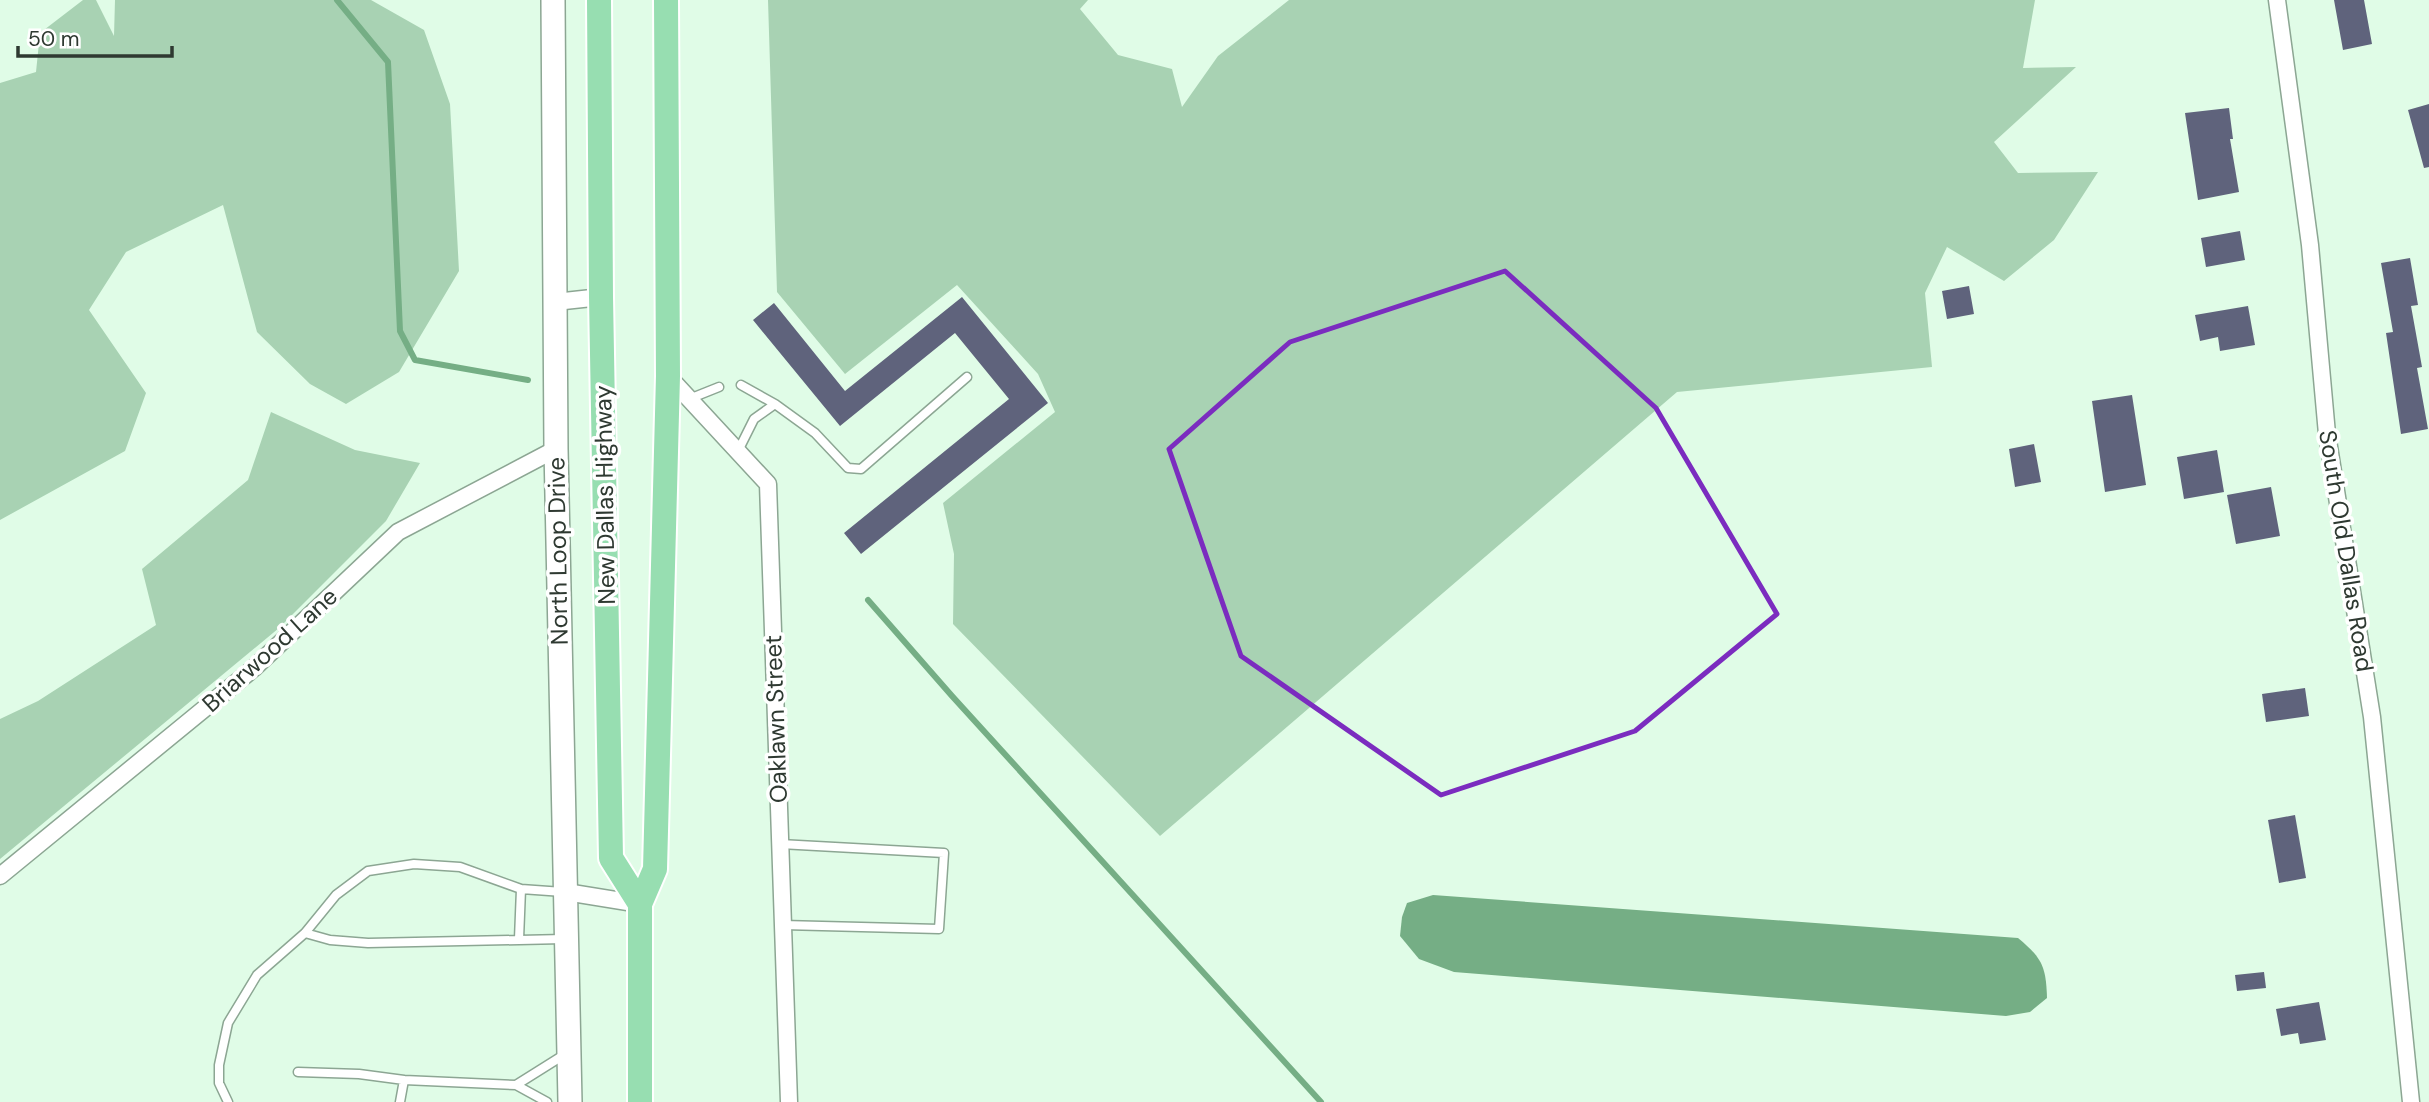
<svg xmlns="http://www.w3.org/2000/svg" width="2429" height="1102" font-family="'DM Sans',sans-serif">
<rect width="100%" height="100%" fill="#e0fce7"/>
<!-- green -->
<path fill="#a8d2b3" d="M83 0H96L114 36 115 0H371L424 30 450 104 459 271 399 372 346 404 310 384 257 332 223 205 126 252 89 310 146 393 125 451 0 520V83L36 72 40 33Z
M768 0H1088L1080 9 1118 55 1172 69 1182 107 1218 56 1289 0H2035L2023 68 2076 67 1994 142 2018 173 2098 172 2054 240 2004 281 1947 247 1925 293 1932 367 1677 392 1160 836 953 624 954 554 943 503 1055 412 1038 374 957 285 845 374 777 292Z
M271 412 355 450 420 463 386 521 279 628 0 859V719L38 701 156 625 142 569 248 480Z"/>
<!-- water -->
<path fill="#75ae85" d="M1433 895 2018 938C2042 958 2046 966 2047 998L2030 1012 2006 1016 1454 972 1419 959 1400 936 1402 917 1407 903Z"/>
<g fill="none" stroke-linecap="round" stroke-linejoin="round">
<!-- stream -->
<path stroke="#75ae85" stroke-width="6" d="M337 0 388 62 400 331 415 360 528 380
M868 600 952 696 1321 1102"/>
</g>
<!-- building -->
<path fill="#5f637c" d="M2334 0H2364L2372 44 2343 50Z
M2429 104V167L2424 168 2408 110Z
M2229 108 2233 139H2230L2239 192 2198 200 2185 113Z
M2240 231 2245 260 2206 267 2201 238Z
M2410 258 2418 305 2411 306 2422 367 2417 368 2428 429 2401 434 2386 333 2393 332 2381 263Z
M1969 286 1974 314 1947 319 1942 291Z
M962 297 1048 403 861 554 844 533 1009 399 955 333 840 426 753 320 774 303 845 391Z
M2248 306 2255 345 2220 351 2218 337 2200 341 2195 315Z
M2132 395 2146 485 2105 492 2092 401Z
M2034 444 2041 482 2015 487 2009 449Z
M2217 450 2224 492 2184 499 2177 457Z
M2271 487 2280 536 2236 544 2227 495Z
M2305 688 2309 716 2266 722 2262 694Z
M2295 815 2306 878 2279 883 2268 820Z
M2264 972 2266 988 2237 991 2235 975Z
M2319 1002 2326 1040 2300 1044 2298 1033 2281 1036 2276 1009Z"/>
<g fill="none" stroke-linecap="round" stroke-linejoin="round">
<defs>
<path id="lane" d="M741 385 775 404
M689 399 719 387
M738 451 754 419 775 404 815 433 848 468 861 469 967 377
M780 844 944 853 939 929 783 925
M305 933 330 940 368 943 564 939
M519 939 521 889
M298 1072 359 1074 404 1080
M516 1085 567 1053
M228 1102 219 1083V1065L228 1023 257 975 305 933 336 895 368 871 414 864 460 867 521 889 563 892
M400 1102 404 1080 516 1085 547 1102"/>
<path id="street" d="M2277 0 2310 245 2327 434 2372 717 2411 1102
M555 302 601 297
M668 376 768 484 789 1102
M0 876 254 668 398 532 556 449
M566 892 640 904"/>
<path id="secondary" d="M553 0 556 449 570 1102"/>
<path id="primary" d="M599 0 601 297 611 858 640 904
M640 1102V904L655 869 668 376 666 0"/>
</defs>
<!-- lane casing -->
<use href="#lane" stroke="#8ca693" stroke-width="11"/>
<!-- street casing -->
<use href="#street" stroke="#8ca693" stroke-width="19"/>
<!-- secondary casing -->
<use href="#secondary" stroke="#8ca693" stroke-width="26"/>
<!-- primary casing -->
<use href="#primary" stroke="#fff" stroke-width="28"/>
<!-- lane -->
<use href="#lane" stroke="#fff" stroke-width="8"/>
<!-- street -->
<use href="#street" stroke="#fff" stroke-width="16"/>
<!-- secondary -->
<use href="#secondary" stroke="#fff" stroke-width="23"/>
<!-- primary -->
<use href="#primary" stroke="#97deb1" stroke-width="24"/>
</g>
<!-- marked area -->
<path fill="none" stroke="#7b2cbf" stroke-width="5" stroke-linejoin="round" d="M1505 271 1656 408 1777 614 1635 731 1441 795 1241 656 1169 449 1290 342Z"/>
<g text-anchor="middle" stroke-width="7" stroke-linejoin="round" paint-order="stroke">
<!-- street labels -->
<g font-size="24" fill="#2e3931" stroke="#fff">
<text transform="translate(605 495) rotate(-91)" y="8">New Dallas Highway</text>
<text transform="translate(558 551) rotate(-91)" y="8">North Loop Drive</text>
<text transform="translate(2346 551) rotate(81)" y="8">South Old Dallas Road</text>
<text transform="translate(270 650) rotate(-42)" y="8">Briarwood Lane</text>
<text transform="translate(776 719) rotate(-92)" y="8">Oaklawn Street</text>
</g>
</g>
<!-- scale -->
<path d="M18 46v10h154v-10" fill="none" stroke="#2e3931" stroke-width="3.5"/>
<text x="28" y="46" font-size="21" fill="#2e3931" stroke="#ffffff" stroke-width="5" paint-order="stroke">50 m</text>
</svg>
